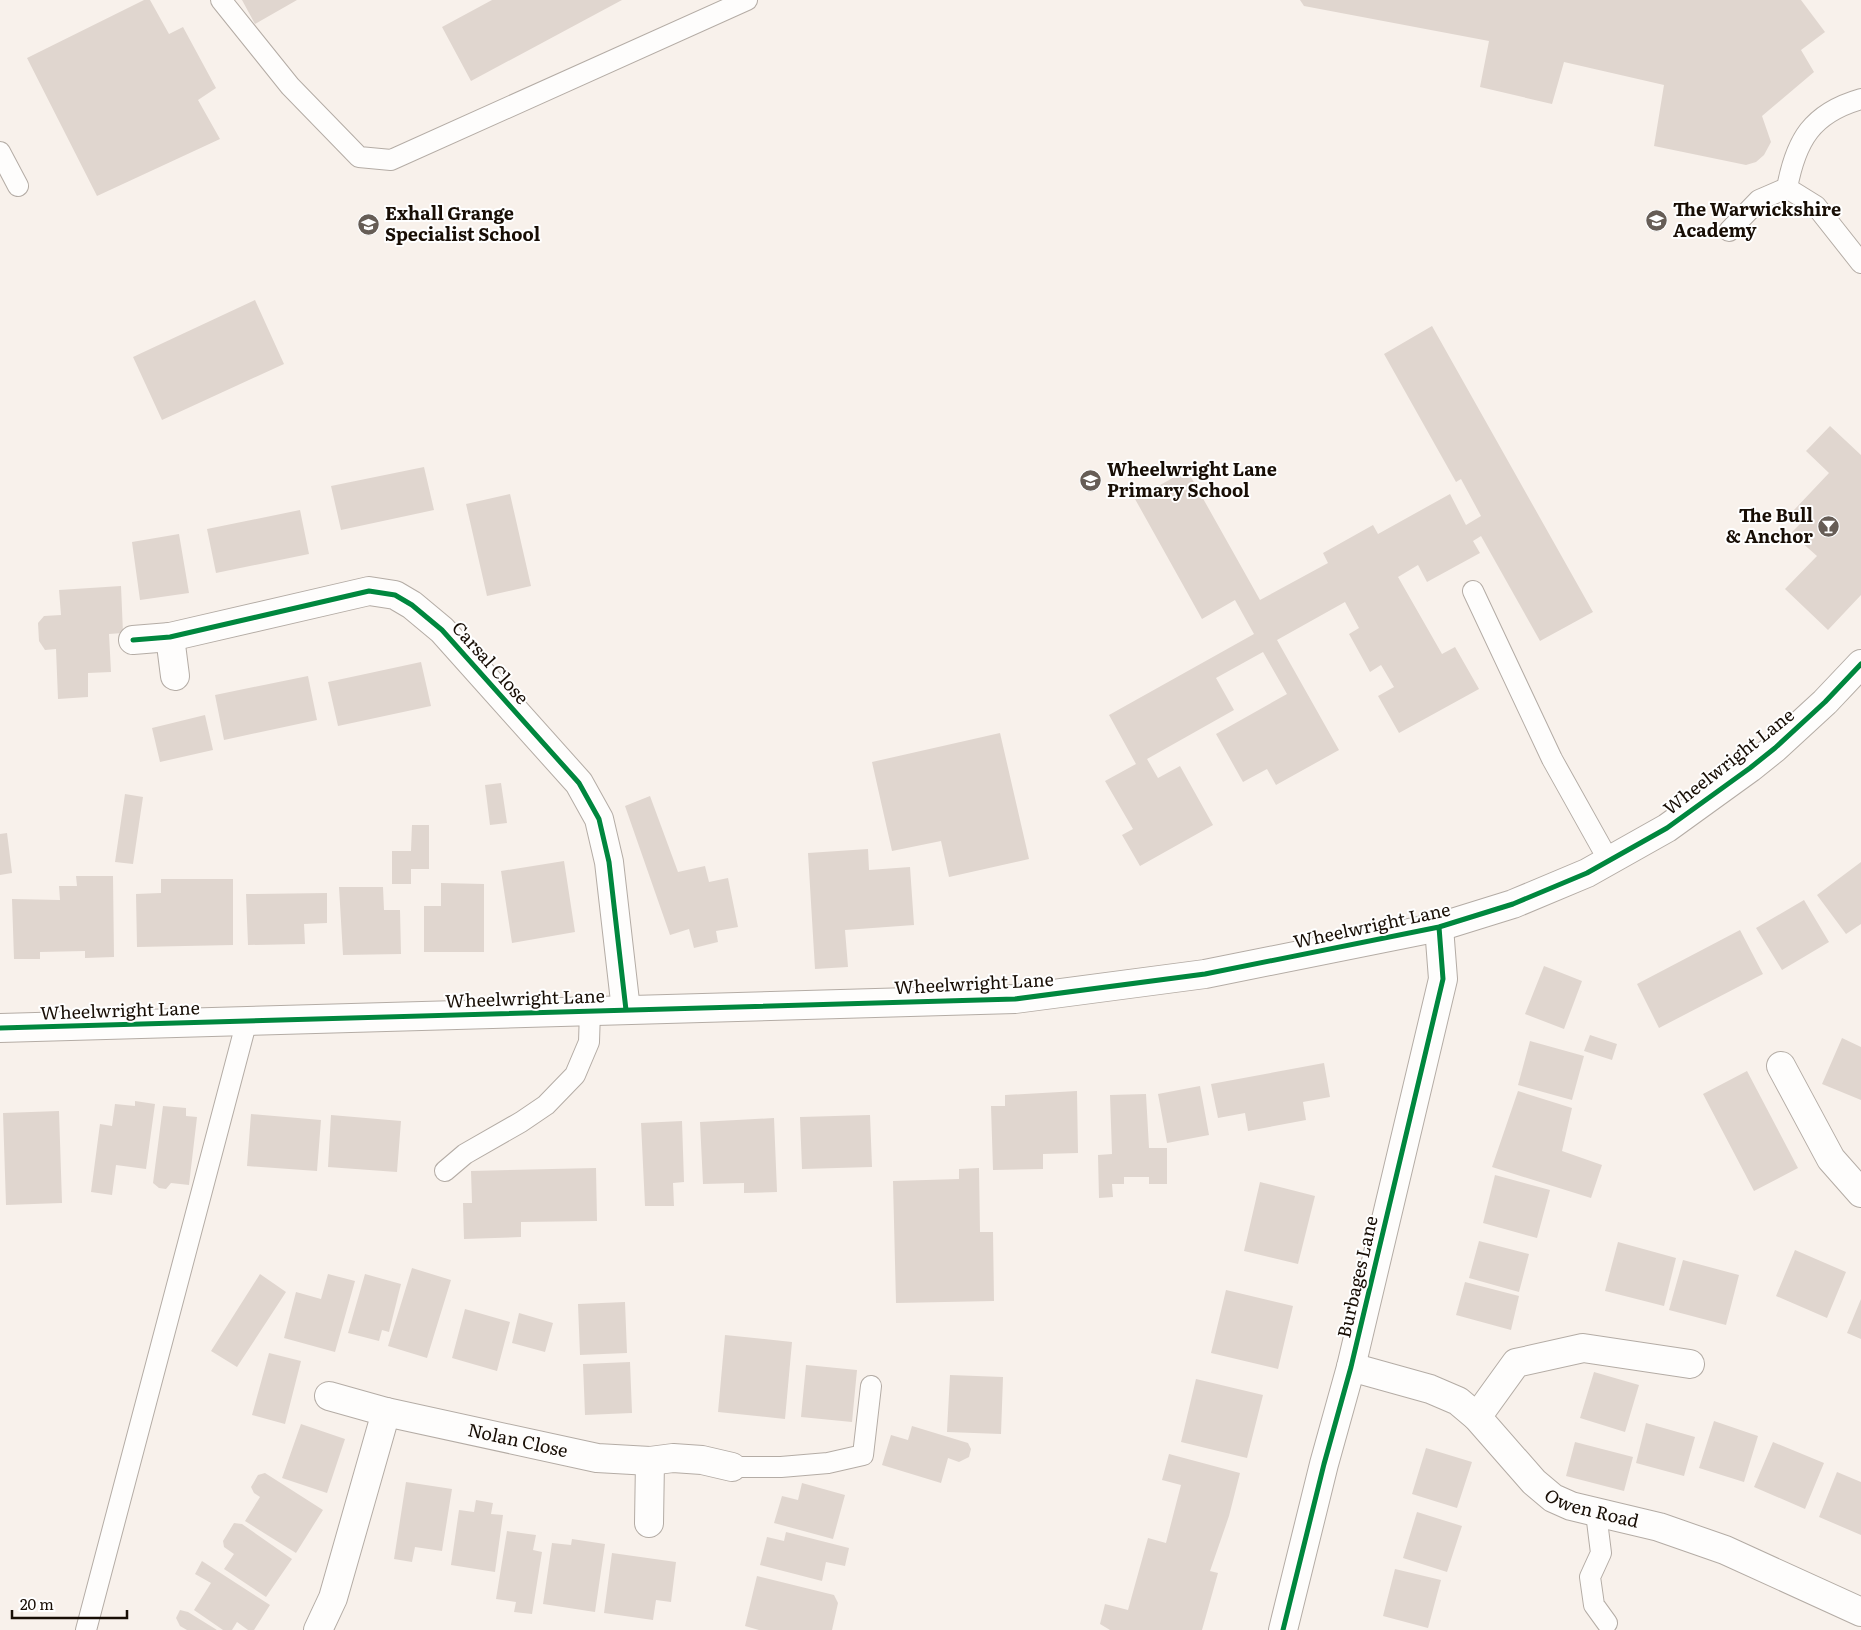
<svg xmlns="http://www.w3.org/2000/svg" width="1861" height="1630" font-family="Literata,serif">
<rect width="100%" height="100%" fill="#f8f1eb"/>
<!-- building -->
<path fill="#e0d6cf" d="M144 0H150L169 34 183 27 216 88 198 100 220 139 97 196 27 58Z
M242 0H297L255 24Z
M492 0H622L471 81 442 27Z
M1300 0H1801L1825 32 1801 50 1814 72 1762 116 1771 142 1764 155 1756 162 1746 165 1654 146 1664 85 1564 62 1552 104 1480 87 1489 41 1304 6Z
M255 300 284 364 162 420 133 357Z
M1432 326 1593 612 1540 641 1481 536 1473 541 1480 553 1427 582 1418 565 1398 577 1442 654 1455 647 1479 689 1399 733 1378 696 1394 687 1381 665 1370 672 1349 634 1359 628 1345 602 1277 640 1339 750 1276 785 1267 769 1243 782 1216 734 1287 694 1263 652 1216 678 1234 710 1147 759 1158 778 1180 766 1213 825 1140 866 1122 835 1133 829 1105 781 1136 764 1109 715 1254 634 1235 600 1202 619 1135 499 1187 470 1260 600 1328 563 1323 553 1373 525 1378 534 1450 494 1466 525 1481 516 1461 479 1456 482 1384 354Z
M1830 426 1861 455V595L1828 630 1785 589 1817 556 1791 533 1804 520 1794 510 1829 473 1806 451Z
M424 467 434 510 341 530 331 486Z
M510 494 531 586 487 596 466 504Z
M300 510 309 554 216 573 207 529Z
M179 534 189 593 140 600 132 542Z
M121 586 123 633 109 634 111 672 88 673V697L58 699 56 649 45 650 39 641 38 623 44 616 61 615 59 590Z
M421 662 431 706 338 726 328 682Z
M308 676 317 720 224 740 215 695Z
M205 715 213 750 160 762 152 728Z
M1000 733 1029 859 949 877 941 841 892 851 872 762Z
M501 783 507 823 490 825 485 785Z
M125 794 143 797 133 864 115 862Z
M650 796 678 872 705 866 709 882 728 878 738 927 716 931 718 942 694 948 689 929 670 935 625 806Z
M412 825H429V869H411V884H392V851H411Z
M7 833 12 873 0 875V834Z
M868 849 869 870 910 867 914 925 845 930 848 967 815 969 808 853Z
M564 861 575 932 512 943 501 871Z
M1861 862V924L1846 934 1817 895Z
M76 876H113L114 957 85 958V951L40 952V959H14L12 899 60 900 59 886H77Z
M161 879H233V945L137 947 136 894 161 893Z
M441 883 484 884V952H424V906H441Z
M339 887H383L384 910H400L401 954 343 955Z
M327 893V923L304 924 305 944 248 945 246 894Z
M1804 900 1829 942 1782 970 1756 928Z
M1740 930 1763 974 1659 1028 1637 984Z
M1544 966 1582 981 1564 1029 1525 1014Z
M1590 1035 1617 1044 1612 1060 1584 1051Z
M1842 1038 1861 1047V1100L1822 1084Z
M1530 1041 1584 1056 1572 1100 1518 1085Z
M1324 1063 1330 1097 1303 1102 1306 1120 1248 1131 1245 1113 1218 1118 1211 1084Z
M1747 1071 1798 1168 1754 1191 1703 1094Z
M1200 1086 1209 1135 1167 1143 1158 1094Z
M1077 1091 1078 1153 1043 1154V1169L993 1170 991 1106H1005V1095Z
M1518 1091 1572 1108 1562 1151 1602 1165 1591 1198 1492 1167Z
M1146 1094 1149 1148H1167V1184H1149V1177H1124V1184H1112L1113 1197 1099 1198 1098 1155 1112 1154 1110 1095Z
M135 1101 155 1104 146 1169 116 1165 112 1195 91 1192 100 1124 112 1126 115 1104 135 1106Z
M163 1106 186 1108V1116L197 1117 189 1185 171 1183 166 1189 159 1188 153 1183Z
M59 1111 62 1203 6 1205 3 1113Z
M251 1114 321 1120 317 1171 247 1166Z
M331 1115 401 1121 397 1172 328 1167Z
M870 1115 872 1167 802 1169 800 1117Z
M774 1118 777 1192 744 1193V1183L703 1184 700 1122Z
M682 1121 684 1182 673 1183 674 1206H645L641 1123Z
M596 1168 597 1221 521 1222V1237L464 1239 463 1203H472L471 1171Z
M979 1168 980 1232H993L994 1301 896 1303 893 1181 959 1179V1169Z
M1495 1175 1550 1190 1537 1238 1483 1223Z
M1260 1182 1315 1196 1298 1264 1244 1251Z
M1479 1241 1529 1254 1519 1292 1469 1278Z
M1618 1242 1676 1258 1664 1306 1605 1291Z
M1795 1250 1846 1272 1827 1318 1776 1296Z
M1683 1260 1739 1275 1726 1325 1669 1310Z
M412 1268 451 1280 427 1358 388 1346Z
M260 1274 286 1292 237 1367 211 1351Z
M328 1274 355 1281 335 1352 284 1338 296 1292 321 1299Z
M365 1274 401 1284 389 1332 382 1330 379 1341 348 1333Z
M1465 1282 1519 1296 1511 1330 1456 1315Z
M1226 1290 1293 1306 1278 1369 1211 1353Z
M1861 1299V1339L1847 1333Z
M625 1302 627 1353 580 1355 578 1304Z
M465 1309 510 1322 497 1371 452 1358Z
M519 1313 553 1323 545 1352 512 1343Z
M725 1335 792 1342 785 1419 718 1412Z
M269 1353 301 1361 285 1424 252 1415Z
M630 1362 632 1413 585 1415 583 1364Z
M806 1365 857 1370 852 1422 801 1417Z
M1594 1372 1639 1385 1625 1432 1580 1418Z
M950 1375 1003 1377 1001 1434 947 1432Z
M1196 1379 1263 1395 1247 1458 1181 1442Z
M1714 1421 1758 1436 1744 1482 1699 1468Z
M1646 1423 1695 1437 1684 1476 1636 1463Z
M301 1424 345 1439 327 1493 282 1478Z
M912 1426 968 1443 971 1449 969 1457 959 1462 948 1458 941 1483 882 1465 891 1435 908 1440Z
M1575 1442 1633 1457 1624 1491 1566 1476Z
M1773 1442 1824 1463 1805 1509 1754 1487Z
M1426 1448 1472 1462 1457 1508 1412 1494Z
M1169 1454 1240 1473 1229 1516 1210 1571 1218 1573 1202 1630H1110L1100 1624 1105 1604 1128 1610 1148 1538 1166 1543 1181 1485 1162 1480Z
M1837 1472 1861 1482V1535L1819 1517Z
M265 1473 323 1510 296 1553 245 1521 260 1497 254 1493 251 1487 258 1475Z
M406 1482 452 1489 442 1551 415 1547 412 1562 394 1559Z
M802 1483 845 1495 833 1539 774 1523 782 1496 798 1500Z
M476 1500 493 1503 491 1514 503 1515 495 1572 451 1565 459 1510 474 1512Z
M1417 1512 1462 1526 1447 1572 1403 1558Z
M234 1523 242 1524 292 1559 266 1597 224 1569 234 1554 224 1547 223 1541Z
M507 1531 536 1535 533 1550 542 1552 532 1614 514 1612 516 1602 496 1599Z
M786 1532 849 1548 845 1566 826 1562 822 1581 760 1565 767 1537 784 1541Z
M572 1539 605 1544 595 1612 543 1604 552 1543 571 1545Z
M612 1553 676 1562 671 1602 656 1600 653 1620 604 1613Z
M202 1561 270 1605 254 1630H248L237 1622 232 1630H223L194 1610 211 1583 195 1574Z
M1395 1569 1441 1580 1428 1628 1383 1616Z
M757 1576 834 1595 838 1603 832 1630H759L745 1626Z
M180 1610 188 1612 217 1630H187L180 1626 176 1618Z"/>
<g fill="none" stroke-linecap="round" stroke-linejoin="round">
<defs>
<path id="service" d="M221 0 290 86 359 157 391 160 747 0
M0 152 18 186
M1787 188C1796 140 1812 113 1861 99
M1787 188 1816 206 1861 263
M1729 231 1759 200 1787 188
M1473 591 1552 759 1609 861
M445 1171 465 1154 521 1122 546 1105 575 1075 589 1042 590 1011
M732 1467H781L828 1463 863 1455 871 1386
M1596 1513 1601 1553 1590 1577 1594 1605 1607 1623
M86 1630 247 1020"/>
<g id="minor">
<path d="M170 637 175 676"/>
<path d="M133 640 170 637 369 591 395 595 412 605 442 630 579 783 599 819 609 862 626 1010"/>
<path d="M1781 1066 1831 1159 1861 1193"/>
<path id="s1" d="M1351 1367 1430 1389 1458 1401 1477 1417 1534 1482 1553 1498 1571 1506 1659 1527 1725 1550 1861 1612"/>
<path id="s2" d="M329 1396 386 1412 597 1458 650 1461 673 1458 702 1460 732 1467"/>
<path d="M1477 1417 1516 1363 1583 1348 1690 1364"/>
<path d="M649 1523 650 1461"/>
<path d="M318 1630 333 1598 386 1412"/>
<path d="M1283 1630 1324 1464 1351 1367 1443 979 1439 927"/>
</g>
<path id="tertiary" d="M0 1028 1015 999 1205 974 1439 927 1513 904 1587 873 1667 828 1750 768 1775 748 1825 702 1861 664"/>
</defs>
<!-- service casing -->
<use href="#service" stroke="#b4aca5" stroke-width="22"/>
<!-- minor casing -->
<use href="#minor" stroke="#b4aca5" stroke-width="30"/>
<!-- tertiary casing -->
<use href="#tertiary" stroke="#b4aca5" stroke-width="30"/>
<!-- service -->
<use href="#service" stroke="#fefdfc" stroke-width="20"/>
<!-- minor -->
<use href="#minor" stroke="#fefdfc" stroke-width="28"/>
<!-- tertiary -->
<use href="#tertiary" stroke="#fefdfc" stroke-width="28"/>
<defs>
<path id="cycleway" d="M133 640 170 637 369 591 395 595 412 605 442 630 579 783 599 819 609 862 626 1010
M0 1028 1015 999 1205 974 1439 927 1513 904 1587 873 1667 828 1750 768 1775 748 1825 702 1861 664
M1283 1630 1324 1464 1351 1367 1443 979 1439 927"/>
</defs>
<!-- cycleway casing -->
<use href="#cycleway" stroke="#fff" stroke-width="8"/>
<!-- cycleway -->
<use href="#cycleway" stroke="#00873e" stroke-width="5"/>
</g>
<!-- icons -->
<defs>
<symbol id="school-disc" viewBox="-11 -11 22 22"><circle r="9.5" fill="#665d56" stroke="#fff"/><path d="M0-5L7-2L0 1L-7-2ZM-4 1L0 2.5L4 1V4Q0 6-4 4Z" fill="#fff"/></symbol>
<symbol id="bar-disc" viewBox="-11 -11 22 22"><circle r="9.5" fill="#665d56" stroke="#fff"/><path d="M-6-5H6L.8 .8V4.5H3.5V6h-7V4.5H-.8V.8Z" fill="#fff"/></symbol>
</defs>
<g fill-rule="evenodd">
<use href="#school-disc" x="1644" y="208" width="25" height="25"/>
<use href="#school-disc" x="356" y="212" width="25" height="25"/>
<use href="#school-disc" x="1078" y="468" width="25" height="25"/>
<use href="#bar-disc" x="1816" y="514" width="25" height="25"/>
</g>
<g text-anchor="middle" stroke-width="4" stroke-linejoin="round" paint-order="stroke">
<!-- poi labels -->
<g font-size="18" font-weight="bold" fill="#180e05" stroke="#fff" text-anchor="start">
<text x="1673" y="216">The Warwickshire<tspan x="1673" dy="21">Academy</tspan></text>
<text x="385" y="220">Exhall Grange<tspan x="385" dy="21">Specialist School</tspan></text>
<text x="1107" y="476">Wheelwright Lane<tspan x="1107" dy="21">Primary School</tspan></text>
<text x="1813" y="522" text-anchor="end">The Bull<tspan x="1813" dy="21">&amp; Anchor</tspan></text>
</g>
<!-- street labels -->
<g font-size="18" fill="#180e05" stroke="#fff">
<text transform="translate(490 663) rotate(48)" y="6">Carsal Close</text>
<text transform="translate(1729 762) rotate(-38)" y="6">Wheelwright Lane</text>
<text transform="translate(1372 926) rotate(-12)" y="6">Wheelwright Lane</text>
<text transform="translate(974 984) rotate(-3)" y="6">Wheelwright Lane</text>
<text transform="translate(525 999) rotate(-2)" y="6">Wheelwright Lane</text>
<text transform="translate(120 1011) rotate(-2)" y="6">Wheelwright Lane</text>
<text transform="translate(1358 1277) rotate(-77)" y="6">Burbages Lane</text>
<text dy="6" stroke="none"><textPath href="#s2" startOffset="194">Nolan Close</textPath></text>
<text dy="6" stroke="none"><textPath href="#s1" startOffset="289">Owen Road</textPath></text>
</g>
</g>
<!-- scale -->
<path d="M12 1610v8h115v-8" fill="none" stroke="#180e05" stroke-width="2.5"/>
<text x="20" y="1610" font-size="15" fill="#180e05" stroke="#ffffff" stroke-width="4" paint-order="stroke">20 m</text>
</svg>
